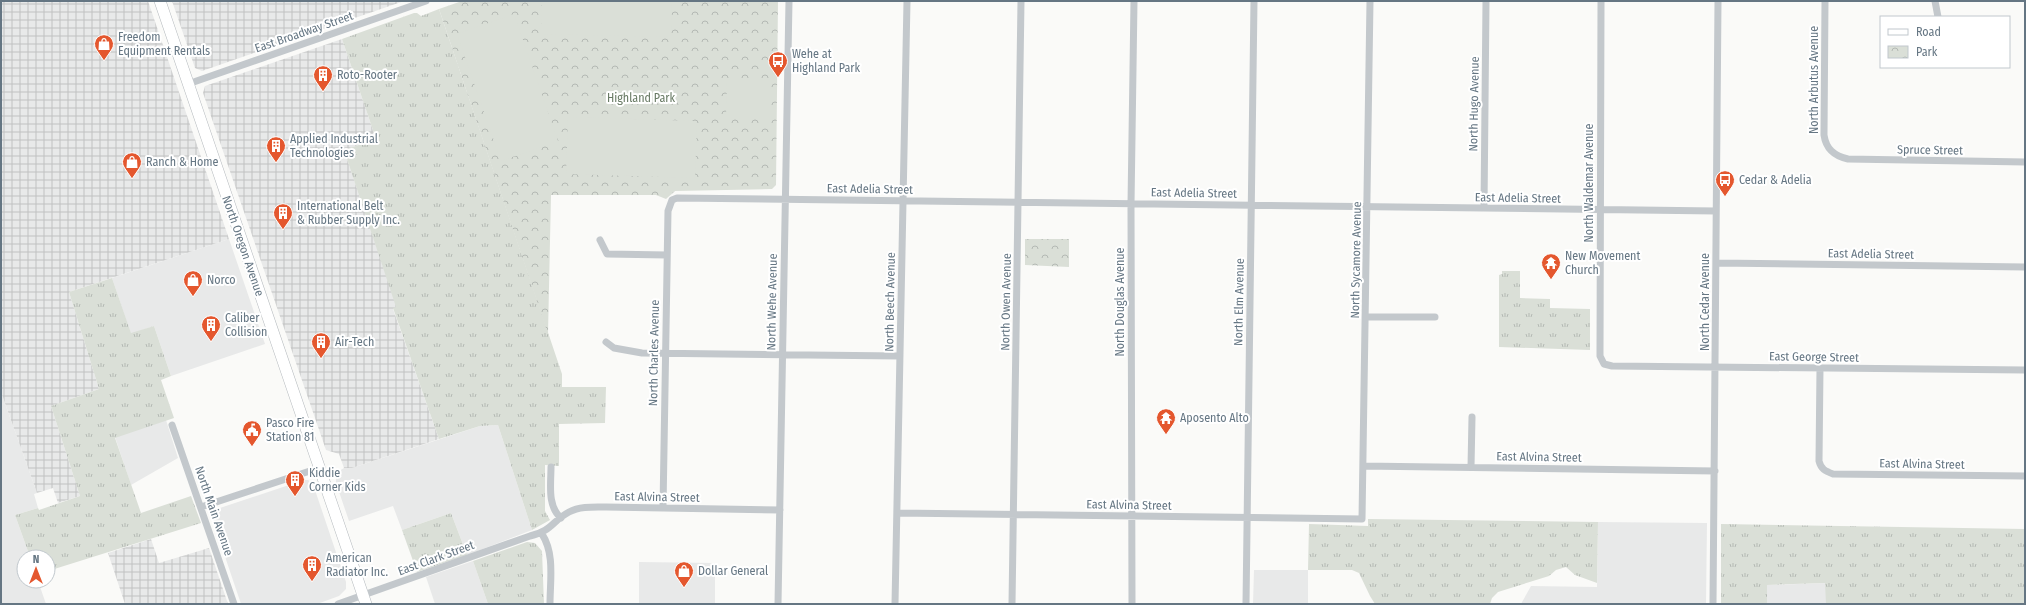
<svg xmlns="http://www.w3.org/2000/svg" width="2026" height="605" font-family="'Fira Sans Condensed',sans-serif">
<defs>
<pattern id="industrial-grid" width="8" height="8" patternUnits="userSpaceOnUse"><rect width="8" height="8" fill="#e8e9e9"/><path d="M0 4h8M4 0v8" fill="none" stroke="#c0c1c2"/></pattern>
<pattern id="grass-tufts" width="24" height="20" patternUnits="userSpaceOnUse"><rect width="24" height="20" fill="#dadfd7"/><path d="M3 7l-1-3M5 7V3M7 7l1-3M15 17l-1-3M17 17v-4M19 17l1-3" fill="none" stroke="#b4b9b4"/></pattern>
<pattern id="park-crowns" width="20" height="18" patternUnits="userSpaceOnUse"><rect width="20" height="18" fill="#dadfd7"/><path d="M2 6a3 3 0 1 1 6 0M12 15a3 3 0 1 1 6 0" fill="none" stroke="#b4b9b4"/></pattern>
</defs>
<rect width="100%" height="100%" fill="#fafaf8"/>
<!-- built -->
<path fill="#e8e9e9" d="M229 239 265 344 171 376 154 326 131 334 112 278Z
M1 392 37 493 34 494 38 508 15 515 30 557H24V581H38L46 604H1Z
M166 420 178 458 131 485 115 437Z
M498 425 532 530 467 555 451 513 402 530 393 506 349 521 336 483V475L339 471 344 468H352L480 426Z
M304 480H308L313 484 346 582V589L339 596 317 604H241L212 518V513L214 510Z
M1598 522 1707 523 1706 604H1521L1531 586 1597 587Z
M473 561 488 604H435L426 577Z
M639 562 715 563V604H639Z
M1254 570H1308V604H1253Z
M1826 583V604H1767V585Z"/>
<!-- industrial -->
<path fill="url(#industrial-grid)" d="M1 1H148L229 239 69 292 99 389 51 406 80 496 58 503 53 488 37 493 1 392Z
M172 1H404L202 71 195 68Z
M342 39 376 139 344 150 397 308 393 309 439 439 352 468H344L339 454 326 450 203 93 205 86Z
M151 539 159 563 209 548 228 604H125L108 553Z"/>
<!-- grass -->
<path fill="url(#grass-tufts)" d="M439 9 562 374V387H606L605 423 559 424V466L545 465V511L550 520 532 530 498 425 480 426 439 439 393 308 396 307 344 150 376 139 342 39 414 13H417L421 16Z
M1502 271H1520V298L1550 299V308L1590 309V350L1499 347V275L1502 274Z
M112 278 131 333 154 326 171 376 161 380 174 418 115 438 141 513 191 496 201 523 48 571V557H30L15 515 38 508 39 510 80 496 51 406 99 389 69 292Z
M451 513 467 555 417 572 402 530Z
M1368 519 1598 522 1597 583 1575 575 1566 567 1556 570 1549 576 1498 592 1492 598 1490 604H1375L1370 596 1359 573 1352 570H1308L1309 524 1368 526Z
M1721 524 2025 529V604H1826L1825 583 1767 585V604H1721Z
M527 542 535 543 542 551 544 604H488L473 561Z"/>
<!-- park -->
<path fill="url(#park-crowns)" d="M462 1H778L776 185 772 189 675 191 666 199 656 195H551L548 334 439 9Z
M1025 239H1069V267L1025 265Z"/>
<!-- pitch -->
<path fill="#dadfd7" d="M542 1H672L671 37 541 34Z
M514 14 558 141 501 161 457 34Z
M727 81H769V115H726Z
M568 117 697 121 695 178 566 174Z"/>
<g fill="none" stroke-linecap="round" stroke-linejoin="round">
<defs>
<path id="primary" d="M160 1 366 604"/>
</defs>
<!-- primary casing -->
<use href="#primary" stroke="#b5babe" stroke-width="12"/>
<!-- street -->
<path stroke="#c3c8cc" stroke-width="7" d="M1601 1 1600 356 1604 364 1612 366 2025 370
M1825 1 1824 135C1826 149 1834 156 1848 159L2025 162
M1935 1 1938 17
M188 84 426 1
M1484 208 1486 1
M600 240 607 254 667 255
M1716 263 2025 267
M1366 317H1435
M606 342 614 348 642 353 900 356
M1820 368 1819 461C1821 469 1825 471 1833 474L2025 476
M172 425 234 604
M1363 466 1715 471
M551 467C551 484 547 506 561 518
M1471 467 1472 417
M201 507 319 468
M663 508 668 211 672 200 677 198 1716 211
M897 513 1362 519 1370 1
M542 534C555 554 550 581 550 604
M338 604 530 536C552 531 552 521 569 512 580 506 594 507 606 507L780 510
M778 604 789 1
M895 604 907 1
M1012 604 1021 1
M1132 604 1131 204 1134 1
M1246 604 1254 1
M1713 604 1718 1"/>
<!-- primary -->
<use href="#primary" stroke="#fff" stroke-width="11"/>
</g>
<!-- icons -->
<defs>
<symbol id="shop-pin" viewBox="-11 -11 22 30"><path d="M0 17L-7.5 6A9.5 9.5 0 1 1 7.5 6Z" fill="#e4572e" stroke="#fff"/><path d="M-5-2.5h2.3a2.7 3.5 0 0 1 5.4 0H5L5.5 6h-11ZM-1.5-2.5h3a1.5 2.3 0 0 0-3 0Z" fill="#fff"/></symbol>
<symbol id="bus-pin" viewBox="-11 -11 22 30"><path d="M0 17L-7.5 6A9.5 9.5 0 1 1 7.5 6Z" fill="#e4572e" stroke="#fff"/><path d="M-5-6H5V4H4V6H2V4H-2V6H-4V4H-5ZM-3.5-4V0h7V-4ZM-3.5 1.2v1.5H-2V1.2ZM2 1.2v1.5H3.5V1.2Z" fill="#fff"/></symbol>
<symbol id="building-pin" viewBox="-11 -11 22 30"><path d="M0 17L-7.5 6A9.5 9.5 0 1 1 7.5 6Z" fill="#e4572e" stroke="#fff"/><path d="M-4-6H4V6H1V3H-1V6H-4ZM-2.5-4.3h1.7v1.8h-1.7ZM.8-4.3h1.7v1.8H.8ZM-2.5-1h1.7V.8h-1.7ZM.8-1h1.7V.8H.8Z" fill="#fff"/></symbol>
<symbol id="temple-pin" viewBox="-11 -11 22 30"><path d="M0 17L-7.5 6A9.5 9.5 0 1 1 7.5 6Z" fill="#e4572e" stroke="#fff"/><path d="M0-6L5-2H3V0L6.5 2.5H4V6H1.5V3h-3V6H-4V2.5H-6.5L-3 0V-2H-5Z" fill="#fff"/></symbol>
<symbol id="civic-pin" viewBox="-11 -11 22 30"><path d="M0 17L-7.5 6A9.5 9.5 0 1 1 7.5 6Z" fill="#e4572e" stroke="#fff"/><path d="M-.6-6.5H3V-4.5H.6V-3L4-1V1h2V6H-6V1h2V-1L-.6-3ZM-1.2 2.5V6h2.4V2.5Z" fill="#fff"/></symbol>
</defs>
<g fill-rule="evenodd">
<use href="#shop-pin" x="93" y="33" width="22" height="30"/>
<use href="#bus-pin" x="767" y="50" width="22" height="30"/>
<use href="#building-pin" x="312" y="64" width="22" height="30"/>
<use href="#building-pin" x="265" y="135" width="22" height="30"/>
<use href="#shop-pin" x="121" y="151" width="22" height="30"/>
<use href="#bus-pin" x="1714" y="169" width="22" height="30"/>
<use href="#building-pin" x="272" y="202" width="22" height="30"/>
<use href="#temple-pin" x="1540" y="252" width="22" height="30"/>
<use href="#shop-pin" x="182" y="269" width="22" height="30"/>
<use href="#building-pin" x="200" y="314" width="22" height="30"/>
<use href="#building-pin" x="310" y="331" width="22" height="30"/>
<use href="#temple-pin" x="1155" y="407" width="22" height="30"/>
<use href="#civic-pin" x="241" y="419" width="22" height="30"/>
<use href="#building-pin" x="284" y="469" width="22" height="30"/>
<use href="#building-pin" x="301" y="554" width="22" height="30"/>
<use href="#shop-pin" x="673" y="560" width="22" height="30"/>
</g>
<g text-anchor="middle" stroke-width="4" stroke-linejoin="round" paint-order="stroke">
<!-- street labels -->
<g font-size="12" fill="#657683" stroke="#fff">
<text transform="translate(304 32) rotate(-19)" y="4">East Broadway Street</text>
<text transform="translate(1814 80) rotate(-90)" y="4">North Arbutus Avenue</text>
<text transform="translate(1474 104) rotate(-89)" y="4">North Hugo Avenue</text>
<text transform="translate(1930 150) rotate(1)" y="4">Spruce Street</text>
<text transform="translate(1589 183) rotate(-90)" y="4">North Waldemar Avenue</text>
<text transform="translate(870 189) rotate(1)" y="4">East Adelia Street</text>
<text transform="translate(1194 193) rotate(1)" y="4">East Adelia Street</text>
<text transform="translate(1518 198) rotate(1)" y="4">East Adelia Street</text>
<text transform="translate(243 246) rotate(71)" y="4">North Oregon Avenue</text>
<text transform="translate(1871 254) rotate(1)" y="4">East Adelia Street</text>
<text transform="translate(1356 260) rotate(-89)" y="4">North Sycamore Avenue</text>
<text transform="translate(772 302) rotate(-89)" y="4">North Wehe Avenue</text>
<text transform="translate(890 302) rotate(-89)" y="4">North Beech Avenue</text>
<text transform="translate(1006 302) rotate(-89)" y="4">North Owen Avenue</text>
<text transform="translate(1120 302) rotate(-90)" y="4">North Douglas Avenue</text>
<text transform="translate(1239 302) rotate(-89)" y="4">North Elm Avenue</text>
<text transform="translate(1705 302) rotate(-90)" y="4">North Cedar Avenue</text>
<text transform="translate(654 353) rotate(-89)" y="4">North Charles Avenue</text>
<text transform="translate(1814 357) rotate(1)" y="4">East George Street</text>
<text transform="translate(1539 457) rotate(1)" y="4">East Alvina Street</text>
<text transform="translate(1922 464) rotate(1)" y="4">East Alvina Street</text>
<text transform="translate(657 497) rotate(1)" y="4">East Alvina Street</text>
<text transform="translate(1129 505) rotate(1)" y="4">East Alvina Street</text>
<text transform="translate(214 511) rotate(71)" y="4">North Main Avenue</text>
<text transform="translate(436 558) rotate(-20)" y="4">East Clark Street</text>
</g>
<!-- poi labels -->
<g font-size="12" fill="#657683" stroke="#fff" text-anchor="start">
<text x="118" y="41">Freedom<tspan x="118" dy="14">Equipment Rentals</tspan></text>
<text x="792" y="58">Wehe at<tspan x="792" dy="14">Highland Park</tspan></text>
<text x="337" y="79">Roto-Rooter</text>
<text x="290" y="143">Applied Industrial<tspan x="290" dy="14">Technologies</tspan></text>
<text x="146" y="166">Ranch &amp; Home</text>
<text x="1739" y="184">Cedar &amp; Adelia</text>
<text x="297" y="210">International Belt<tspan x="297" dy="14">&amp; Rubber Supply Inc.</tspan></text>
<text x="1565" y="260">New Movement<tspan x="1565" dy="14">Church</tspan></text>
<text x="207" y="284">Norco</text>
<text x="225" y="322">Caliber<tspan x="225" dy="14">Collision</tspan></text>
<text x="335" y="346">Air-Tech</text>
<text x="1180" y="422">Aposento Alto</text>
<text x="266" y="427">Pasco Fire<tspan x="266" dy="14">Station 81</tspan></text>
<text x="309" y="477">Kiddie<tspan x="309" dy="14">Corner Kids</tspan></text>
<text x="326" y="562">American<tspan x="326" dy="14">Radiator Inc.</tspan></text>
<text x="698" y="575">Dollar General</text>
</g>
<!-- park labels -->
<g font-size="12" fill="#687a64" stroke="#fff">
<text x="641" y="102">Highland Park</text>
</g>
</g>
<!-- border -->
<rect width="2026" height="605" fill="none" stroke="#657683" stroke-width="4"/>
<!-- legend -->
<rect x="1880" y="16" width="130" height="52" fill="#ffffff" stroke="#c1c8cd"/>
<rect x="1888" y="29" width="20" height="6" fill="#ffffff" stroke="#c1c8cd"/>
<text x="1916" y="36" font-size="12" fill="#657683">Road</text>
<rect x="1888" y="46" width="20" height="12" fill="url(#park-crowns)" stroke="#c1c8cd"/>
<text x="1916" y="56" font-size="12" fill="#657683">Park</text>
<!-- north arrow -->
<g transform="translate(36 569)"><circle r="19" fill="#ffffff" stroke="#c1c8cd"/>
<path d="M0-3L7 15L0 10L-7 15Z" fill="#e4572e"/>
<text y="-6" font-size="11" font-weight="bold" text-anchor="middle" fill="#657683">N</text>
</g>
</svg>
